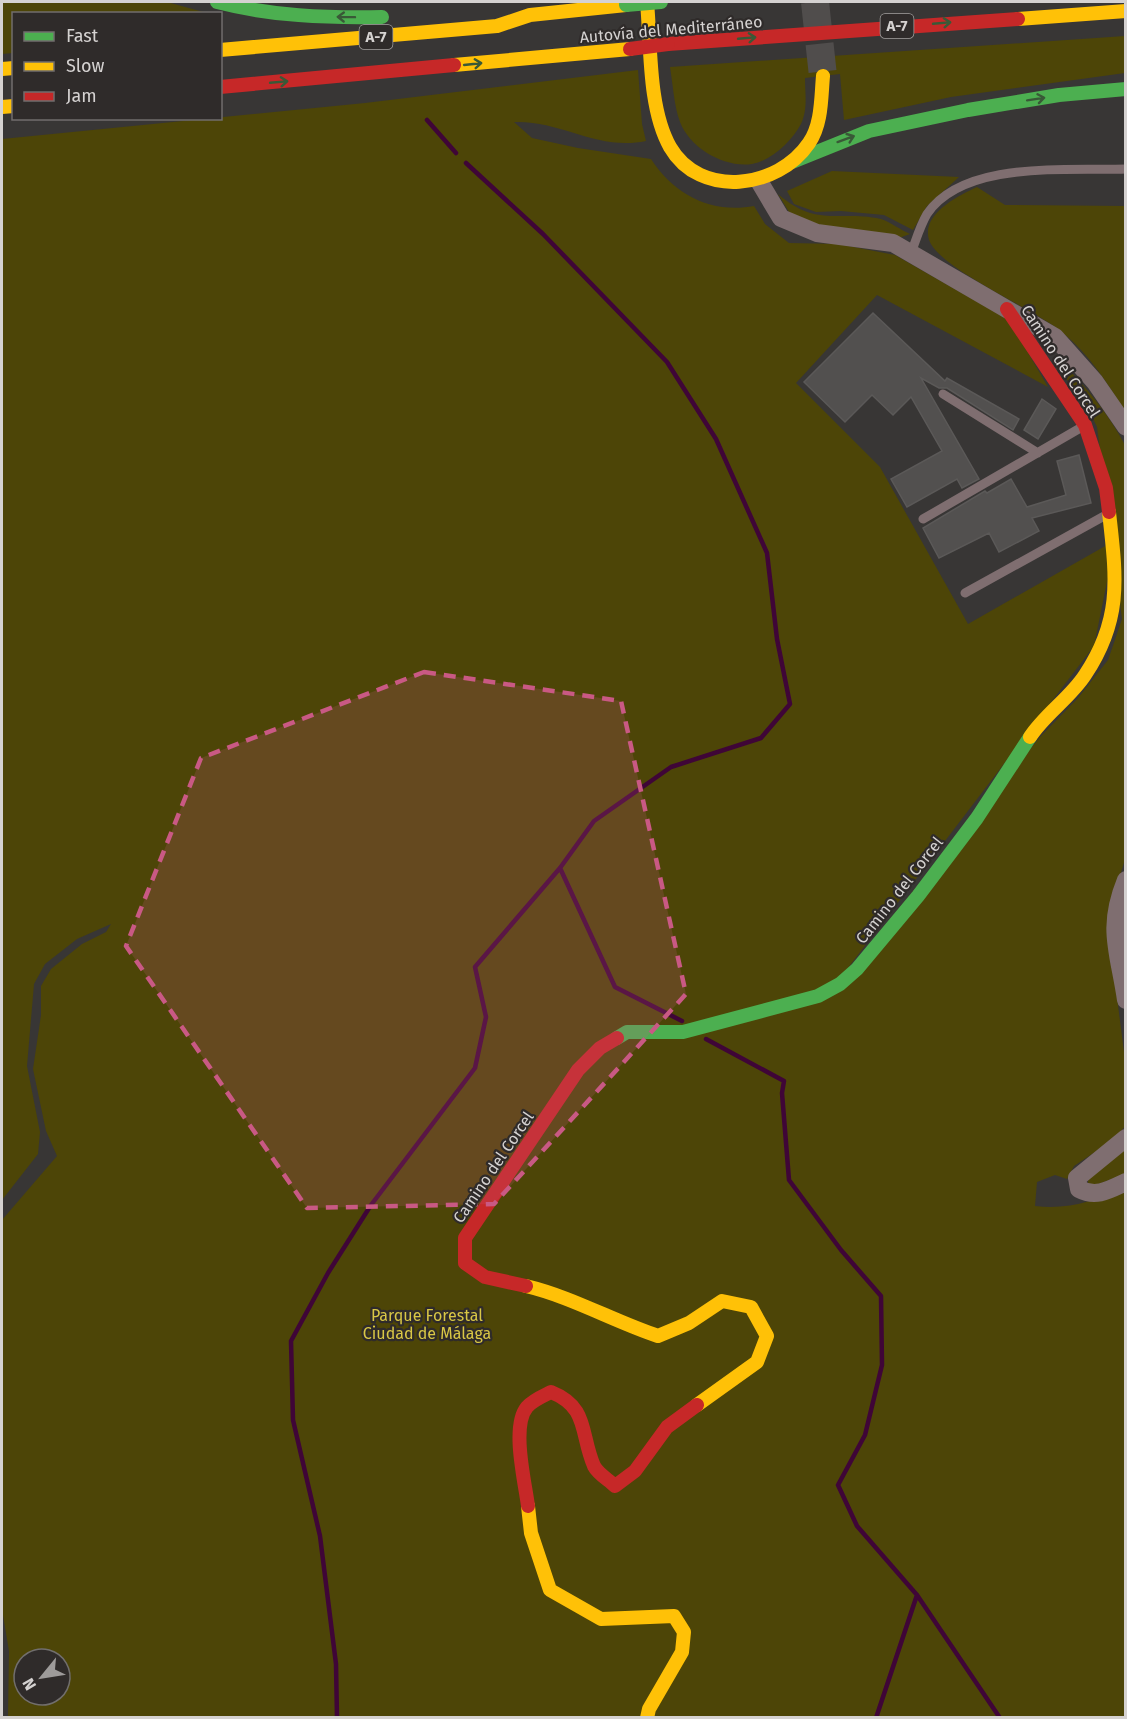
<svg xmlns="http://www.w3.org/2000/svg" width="1127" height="1719" font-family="'Fira Sans',sans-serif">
<rect width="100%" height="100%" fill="#383635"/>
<!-- green -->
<path fill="#4d4507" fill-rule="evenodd" d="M2 2H167L207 13 14 14 13 53 2 54Z
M1125 36V73L951 97 844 120 840 74 805 78C805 95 808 108 801 124 792 141 771 161 752 164 724 168 690 148 680 122 674 106 673 85 670 67Z
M638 70 642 124 646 141C597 151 561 120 514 122L532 138 578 148 651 159C674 195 712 214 754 206L765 224 789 243 838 244 895 255 1009 320 1048 387 877 295 796 383 880 467 968 624 1107 545 1110 567 1094 646 825 998 1040 737 1078 698 1108 660 1122 619 1097 427 1082 396 1057 369 1061 362C1087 388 1109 414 1126 447V856L1107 919 1125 1060V1126L1116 1138 1074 1166 1067 1179 1055 1175 1037 1182 1035 1206C1068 1210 1096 1201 1125 1186V1717H8L9 1651 2 1609V1220L57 1156 46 1131 33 1069 41 1015V986L51 969 82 944 106 932 111 924 77 939 45 964 34 984 27 1066 40 1132 38 1154 2 1200V139L365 103ZM24 1659H60V1695H24Z
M832 171 959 177 927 206 913 230 884 215 841 211 816 212 794 204 787 191Z
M977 187 1005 205 1125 206V411C1108 384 1089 354 1063 333 1037 310 939 269 929 240 921 214 958 196 977 187Z
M778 194C817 228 838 210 881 219 890 222 901 230 910 234L896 239 808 224 789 212Z
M1125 1146V1174L1093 1186 1088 1184V1176Z"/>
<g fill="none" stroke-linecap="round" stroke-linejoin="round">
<!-- stream -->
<path stroke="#3f0537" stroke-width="4.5" d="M427 120 456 153
M560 868 615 987 682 1021
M706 1039 784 1081 782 1093 789 1180 841 1250 881 1296 882 1365 865 1435 838 1485 857 1526 917 1595 1000 1718
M337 1718 336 1664 320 1536 293 1420 291 1341 328 1273 371 1205 475 1068 486 1017 475 967 560 868 594 821 671 767 761 738 790 704 777 639 767 553 716 439 667 362 543 234 466 163
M876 1718 917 1595"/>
</g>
<!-- building -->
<path fill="#52504f" stroke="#5b5958" stroke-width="1.5" d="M873 313 945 381 947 378 1019 419 1013 430 947 388H939L921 378 979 479 962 488 957 479 907 507 891 479 942 451 911 397 893 415 872 395 845 422 804 382Z
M1042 399 1056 409 1038 439 1024 430Z
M1079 455 1091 503 1032 518 1039 531 999 552 989 533 939 558 923 528 985 491 987 493 1011 479 1027 507 1066 495 1057 461Z"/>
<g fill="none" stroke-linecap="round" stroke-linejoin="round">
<!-- primary-tunnel -->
<path stroke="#504d4c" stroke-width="28" stroke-dasharray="28 14" stroke-linecap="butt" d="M815 2 823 76"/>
<!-- lane -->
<path stroke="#7f6e70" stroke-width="9" d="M911 253C916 240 920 226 927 214 964 160 1067 171 1126 169
M943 394 1038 453
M923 519 1082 427
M965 593 1106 515"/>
<!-- street -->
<path stroke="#7f6e70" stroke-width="18" d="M759 181 781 218 817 233 893 243 1055 337 1095 382 1126 427
M1126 880C1106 929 1119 951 1126 1000
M1126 1138 1077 1178 1079 1189C1096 1198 1109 1190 1126 1182"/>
<!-- fast -->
<path stroke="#4caf50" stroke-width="14" d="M217 2C271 16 326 18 382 17
M792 162 869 131 968 110 1059 95 1126 89
M617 1038 627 1032H683L818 996 840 984 857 969 918 896 977 818 1030 737"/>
<!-- slow -->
<path stroke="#ffc107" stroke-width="14" d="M647 2C651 45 648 108 670 147 700 199 778 189 809 143 822 124 821 98 823 76
M1018 19 1126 11
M220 50 497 26 530 15 626 5
M454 65 630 49
M2 69 14 68
M2 107 14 106
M1030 737C1045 714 1070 698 1085 675 1123 618 1116 576 1109 512
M526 1286C572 1297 613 1321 658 1336L689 1323 722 1301 751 1307 767 1336 757 1362 697 1405
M528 1506 531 1533 550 1590 601 1619 674 1616 684 1632 682 1652 649 1709 647 1718"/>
<!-- jam -->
<path stroke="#c62828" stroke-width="14" d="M668 44 1018 19
M220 87 454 65
M1007 309 1085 425 1106 488 1109 512
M526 1286 485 1277 465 1263V1238L578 1070 600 1048 617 1038
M528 1506C525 1482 511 1426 527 1407 533 1400 543 1396 551 1392 589 1407 580 1434 594 1466 598 1474 609 1480 615 1486L635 1471 667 1427 697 1405"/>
<!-- fast-bridge -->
<path stroke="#4caf50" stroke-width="14" d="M626 5 661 2"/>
<!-- jam-bridge -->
<path stroke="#c62828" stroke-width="14" d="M630 49 668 44"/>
</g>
<!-- one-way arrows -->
<defs><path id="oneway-shaft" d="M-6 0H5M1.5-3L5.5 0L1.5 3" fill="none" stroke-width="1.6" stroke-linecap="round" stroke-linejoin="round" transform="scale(1.5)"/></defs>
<g stroke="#395937">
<use href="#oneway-shaft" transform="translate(346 17) rotate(-179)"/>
<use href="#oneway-shaft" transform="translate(942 23) rotate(-5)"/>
<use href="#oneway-shaft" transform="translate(747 38) rotate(-5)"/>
<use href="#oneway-shaft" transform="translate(473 64) rotate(-6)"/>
<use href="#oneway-shaft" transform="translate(279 82) rotate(-5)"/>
<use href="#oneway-shaft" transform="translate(1036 99) rotate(-9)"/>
<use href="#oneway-shaft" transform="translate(846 139) rotate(-20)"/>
</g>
<!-- marked area -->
<path fill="#c95984" fill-opacity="0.2" stroke="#c95984" stroke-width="4.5" stroke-dasharray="12 8" stroke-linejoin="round" d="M424 672 621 701 686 994 494 1204 307 1208 126 946 201 758Z"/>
<g text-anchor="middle" stroke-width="4.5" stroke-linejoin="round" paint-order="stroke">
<!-- shield labels -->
<g fill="#2f2b2a" stroke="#a3a09f" stroke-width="1.5">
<rect x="880.5" y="14" width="33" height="24" rx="4.5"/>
<rect x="359.5" y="25" width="33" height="24" rx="4.5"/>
</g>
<g font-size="15" font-weight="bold" fill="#d5d2d1">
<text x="897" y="31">A-7</text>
<text x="376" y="42">A-7</text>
</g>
<!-- street labels -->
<g font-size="16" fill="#d5d2d1" stroke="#2f2b2a">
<text transform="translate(671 29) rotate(-5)" y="6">Autovía del Mediterráneo</text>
<text transform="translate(1061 361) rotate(57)" y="6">Camino del Corcel</text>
<text transform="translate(899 890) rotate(-52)" y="6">Camino del Corcel</text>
<text transform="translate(493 1167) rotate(-56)" y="6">Camino del Corcel</text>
</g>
<!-- park labels -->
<g font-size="16" fill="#d9c745" stroke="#2f2b2a">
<text x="427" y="1321">Parque Forestal<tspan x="427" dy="18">Ciudad de Málaga</tspan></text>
</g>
</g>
<!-- border -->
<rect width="1127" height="1719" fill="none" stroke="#d5d2d1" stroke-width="6"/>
<!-- legend -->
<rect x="12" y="12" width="210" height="108" fill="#2f2b2a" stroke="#716e6d" stroke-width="1.5"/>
<rect x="24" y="32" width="30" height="9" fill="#4caf50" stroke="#716e6d" stroke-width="1.5"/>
<text x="66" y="42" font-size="18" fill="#d5d2d1">Fast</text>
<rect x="24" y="62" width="30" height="9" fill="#ffc107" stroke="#716e6d" stroke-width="1.5"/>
<text x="66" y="72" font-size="18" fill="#d5d2d1">Slow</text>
<rect x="24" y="92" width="30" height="9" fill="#c62828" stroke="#716e6d" stroke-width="1.5"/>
<text x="66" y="102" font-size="18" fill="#d5d2d1">Jam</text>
<!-- north arrow -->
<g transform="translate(42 1677) rotate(240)"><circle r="28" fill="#2f2b2a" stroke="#716e6d" stroke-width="1.5"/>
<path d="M0-4.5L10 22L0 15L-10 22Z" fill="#9e9b9a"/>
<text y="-9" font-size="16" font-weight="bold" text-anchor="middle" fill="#d5d2d1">N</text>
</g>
</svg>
